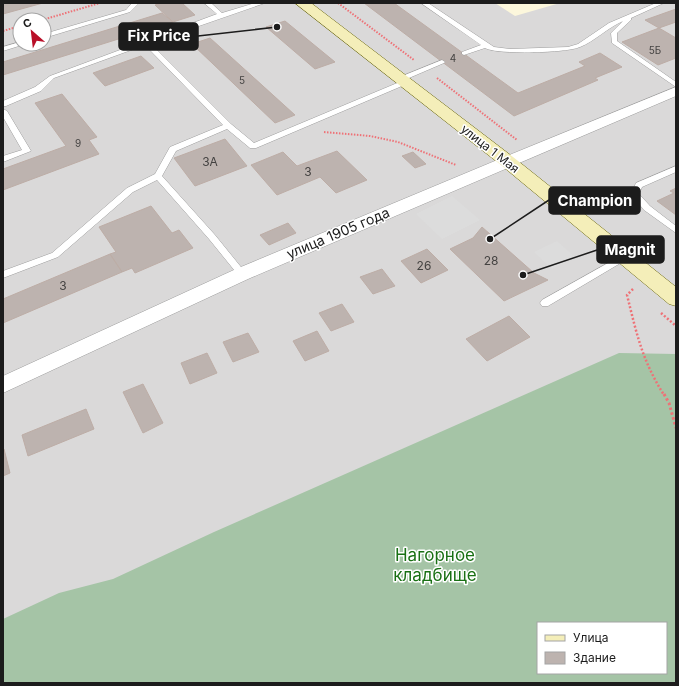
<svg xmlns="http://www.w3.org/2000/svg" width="679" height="686" font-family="Inter,sans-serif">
<rect width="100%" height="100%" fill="#ede8e2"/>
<!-- residential -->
<path fill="#dad9d9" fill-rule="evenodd" d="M3 3H676V683H3ZM20 20H44V44H20ZM538 623H666V673H538Z"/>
<!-- education -->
<path fill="#fcf7dc" d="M495 3H560L515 16Z"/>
<!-- cemetery -->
<path fill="#a5c4a6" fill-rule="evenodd" d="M619 353 676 354V683H3V619L59 593 113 579 214 532ZM538 623H666V673H538Z"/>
<!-- parking -->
<path fill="#dcdcdc" d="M452 196 480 220 442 239 416 214Z
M557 241 575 257 552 269 534 252Z"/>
<!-- building -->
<path fill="#bdb3af" stroke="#bdada6" d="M3 3H43L3 14Z
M162 3H182L195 15 173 22 155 5Z
M364 3H394L518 93 585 66 579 62 600 53 622 67 595 78 598 80 514 116Z
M676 9V22L659 28 645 20Z
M162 13 173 22 3 75V62Z
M285 21 335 62 315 69 266 27Z
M659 28 676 38V58L658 65 622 42Z
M210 38 295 115 275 123 192 44Z
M141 56 154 68 105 86 93 73Z
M62 94 97 137 89 140 99 154 3 190V169L66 146 35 103Z
M225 139 247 166 195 186 174 158Z
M337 151 367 180 336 193 320 177 277 195 251 165 283 152 297 166Z
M413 152 426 164 415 168 402 156Z
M676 188V215L657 201 674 193 670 191Z
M151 206 172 233 179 230 193 248 135 273 132 268 122 272 110 254 116 252 99 227Z
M288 223 296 233 269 245 260 235Z
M482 227 534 273 548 280 504 301 450 249 473 238Z
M427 249 448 270 421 283 401 261Z
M110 254 122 272 3 323V299Z
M382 269 395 286 373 294 360 277Z
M342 304 354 322 331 331 319 313Z
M509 316 530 337 487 361 466 339Z
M317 331 329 351 305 361 293 341Z
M248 333 259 352 233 362 223 342Z
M207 353 217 373 190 384 181 363Z
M143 384 163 423 143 433 123 392Z
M86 409 94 429 28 456 22 435Z
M3 449H4L10 473 3 476Z"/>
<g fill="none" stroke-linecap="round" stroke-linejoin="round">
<defs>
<path id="service" d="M132 3H139L130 12 44 38V34L126 10Z
M204 3H211L222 13 255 3H265L150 43 231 124 254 143 402 81 409 83 256 148H250L227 129 176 151 162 176 215 235 245 272 247 274 245 276H239L209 239 157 180 133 192 58 257 3 278V271L52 253 127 188 155 174 170 147 223 125 145 45 54 78 41 91 6 106H3V101L35 87 50 76 217 14Z
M421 3H428L494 47 510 49 568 47 578 44 609 23 656 3H664L631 18V20L617 33V41L676 82V87L612 43 611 33 623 21C607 28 595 41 580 47 567 53 497 55 485 48L464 55 462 54V52L481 45Z
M20 42V44H23L22 45 3 51V47Z
M442 60 445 62 444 63 402 81 395 79Z
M3 109 7 111 31 151 3 162V156L22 150 3 117Z
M676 166V172L642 187 639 194 650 206 676 226V233L644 210 631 194 636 183Z
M626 253 631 256 629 258 548 306H542L540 303 542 300Z"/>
<path id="minor" d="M676 87V96L248 279 3 393V376L236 269 502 158Z"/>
<path id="secondary" d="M295 3H311L513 157 676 287V306L669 304 501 165Z"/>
</defs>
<!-- service casing -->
<use href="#service" stroke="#9d9d9d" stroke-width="1"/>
<!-- minor casing -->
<use href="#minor" stroke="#9d9d9d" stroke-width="1"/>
<!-- secondary casing -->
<use href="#secondary" stroke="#69660d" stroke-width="1"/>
<!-- path-far2 -->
<path stroke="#ee7277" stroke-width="2" stroke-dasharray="1.5 1.5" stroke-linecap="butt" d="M338 3 414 60
M42 20 100 3
M3 31 20 26
M437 78 517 140
M324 132 370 136 398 142 456 165"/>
<!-- path-far1 -->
<path stroke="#ee7277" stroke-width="2.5" stroke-dasharray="2 2" stroke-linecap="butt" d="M633 289 627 295C637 335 642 360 664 395
M661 313 676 326"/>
<!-- path -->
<path stroke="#ee7277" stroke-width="3" stroke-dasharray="2.5 2.5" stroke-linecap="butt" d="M664 394 669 403 676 428"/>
<!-- service -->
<use href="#service" fill="#fff" fill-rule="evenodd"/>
<!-- minor -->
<use href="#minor" fill="#fff" fill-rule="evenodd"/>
<!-- secondary -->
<use href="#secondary" fill="#f4eeb9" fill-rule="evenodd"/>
</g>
<g text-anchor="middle" stroke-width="3" stroke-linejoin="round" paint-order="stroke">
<!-- far-number labels -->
<g font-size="10" fill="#444241">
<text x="655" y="54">5Б</text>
<text x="453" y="62">4</text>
<text x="242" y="84">5</text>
<text x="78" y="147">9</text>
</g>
<!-- far-street labels -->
<g font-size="12" fill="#1c1c1c" stroke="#fff">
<text transform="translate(490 149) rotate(38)" y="4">улица 1 Мая</text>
</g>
<!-- number labels -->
<g font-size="12" fill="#444241">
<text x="210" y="166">3А</text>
<text x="308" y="176">3</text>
<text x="491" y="265">28</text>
<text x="424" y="270">26</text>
<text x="63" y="290">3</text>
</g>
<!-- street labels -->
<g font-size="14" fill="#1c1c1c" stroke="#fff">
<text transform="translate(338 233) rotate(-23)" y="5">улица 1905 года</text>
</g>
<!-- near-park labels -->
<g font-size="17" fill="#197014" stroke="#fff">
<text x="435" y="561">Нагорное<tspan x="435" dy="20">кладбище</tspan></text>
</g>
</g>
<!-- callouts -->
<path fill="none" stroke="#1c1c1c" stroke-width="1.5" d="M277 27L198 36M490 239L549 200M523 275L597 250"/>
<g fill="#1c1c1c" stroke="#fff" stroke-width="1.5">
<circle cx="277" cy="27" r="4"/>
<circle cx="490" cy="239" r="4"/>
<circle cx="523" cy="275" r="4"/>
</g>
<g fill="#1c1c1c" stroke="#1c1c1c" stroke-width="1.5">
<rect x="119" y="23" width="79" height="27" rx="4"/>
<rect x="549" y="187" width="91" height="27" rx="4"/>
<rect x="597" y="236" width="67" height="27" rx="4"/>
</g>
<g font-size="15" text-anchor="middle" font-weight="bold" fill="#fff">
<text x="159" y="41">Fix Price</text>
<text x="595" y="206">Champion</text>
<text x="630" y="255">Magnit</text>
</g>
<!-- border -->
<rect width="679" height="686" fill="none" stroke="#1c1c1c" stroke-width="8"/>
<!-- legend -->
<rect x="537" y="622" width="130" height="52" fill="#ffffff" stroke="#a4a4a4"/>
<rect x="545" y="635" width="20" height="6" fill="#f4eeb9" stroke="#a4a4a4"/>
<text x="573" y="642" font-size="12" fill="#1c1c1c">Улица</text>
<rect x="545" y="652" width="20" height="12" fill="#bdb3af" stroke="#a4a4a4"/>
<text x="573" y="662" font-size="12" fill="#1c1c1c">Здание</text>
<!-- north arrow -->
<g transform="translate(32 32) rotate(332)"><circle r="19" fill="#ffffff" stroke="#a4a4a4"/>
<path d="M0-3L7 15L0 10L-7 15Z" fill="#b90f28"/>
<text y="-6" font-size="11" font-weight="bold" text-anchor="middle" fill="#1c1c1c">С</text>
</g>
</svg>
